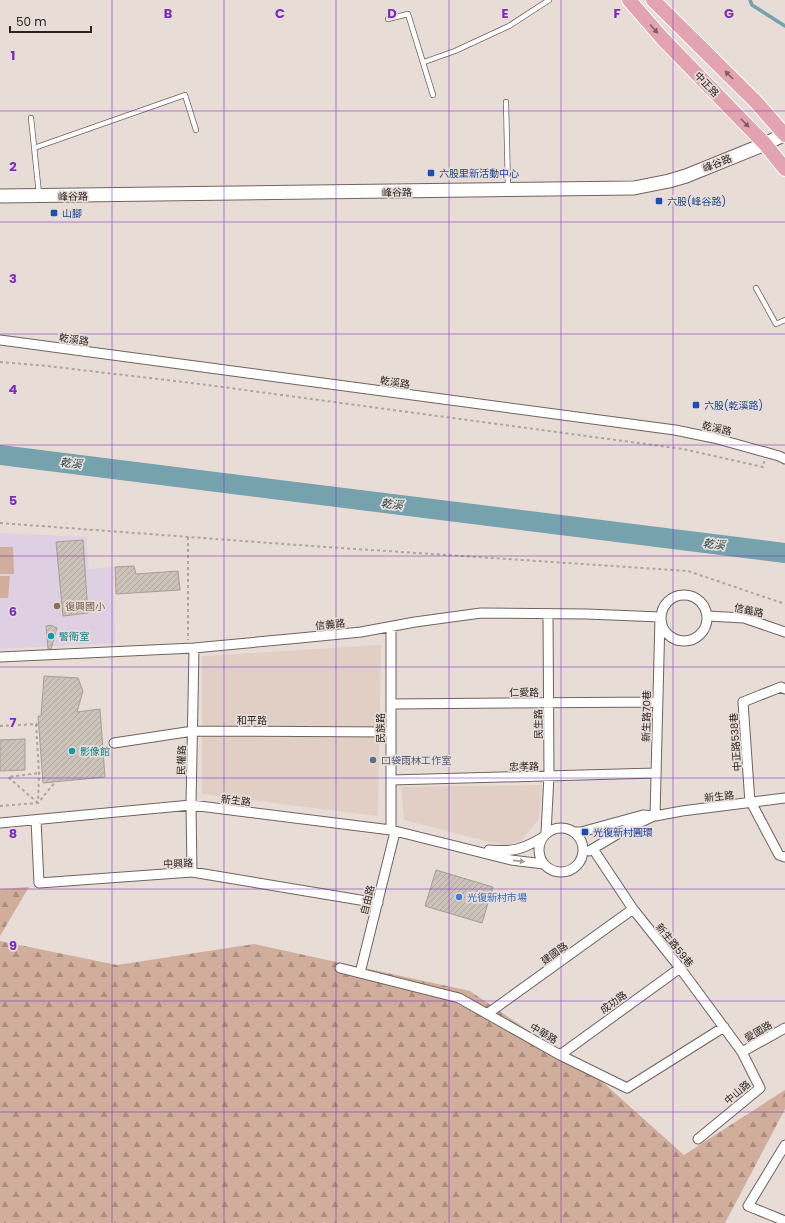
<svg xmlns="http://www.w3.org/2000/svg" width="785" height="1223" font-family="Poppins,'Noto Sans TC',sans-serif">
<defs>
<pattern id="forest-firs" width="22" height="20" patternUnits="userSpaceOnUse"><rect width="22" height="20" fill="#d1ae9c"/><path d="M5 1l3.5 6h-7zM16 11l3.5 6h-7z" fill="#aa8d7f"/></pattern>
<pattern id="building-hatch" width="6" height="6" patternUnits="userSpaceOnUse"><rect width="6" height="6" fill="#cbc2ba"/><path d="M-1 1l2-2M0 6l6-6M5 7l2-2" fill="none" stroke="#aea7a0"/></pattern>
</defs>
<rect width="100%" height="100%" fill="#e8dcd7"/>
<!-- built -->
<path fill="#e1cfc5" d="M381 645 378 816 202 794V656Z
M542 785 539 819 521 841 505 846 404 820 401 787Z"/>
<!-- education -->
<path fill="#ded0e2" d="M0 533 86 537 89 569 113 567 115 643 0 649Z"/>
<!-- green -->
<path fill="#d1ae9c" d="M0 547H13L14 574H0Z
M0 576H10L8 598H0Z"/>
<!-- forest -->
<path fill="url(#forest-firs)" d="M29 887 0 936V889Z
M0 941 117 965 254 944 470 991 598 1078 684 1155 785 1090V1109L725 1223H0Z"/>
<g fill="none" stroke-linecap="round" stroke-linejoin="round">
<!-- stream -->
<path stroke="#76a2ad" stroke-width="3.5" d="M750 0 752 5 785 26"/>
<!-- river -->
<path stroke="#76a2ad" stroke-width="20" d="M0 455 785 553"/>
</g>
<!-- building -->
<path fill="url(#building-hatch)" stroke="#a79d96" d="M83 540 88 613 63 616 56 542Z
M134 566 136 574 178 571 180 590 116 594 115 567Z
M51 625 57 628 51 649H48L46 626Z
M44 676 78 678 83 691 77 712 100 709 105 777 43 783 38 716H41Z
M25 739V770L0 771V740Z
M436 870 493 887 482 923 425 906Z"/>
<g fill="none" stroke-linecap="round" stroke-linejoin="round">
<defs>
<path id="lane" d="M388 19 408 14 433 95
M424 62 455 51 509 26 549 0
M506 102 508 188
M31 118 39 194
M34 148 185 95 196 130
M756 288 776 324 785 320"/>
<path id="street" d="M0 340 675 430 714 438 779 456 785 459
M661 618a23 23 0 1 1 46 0a23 23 0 1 1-46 0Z
M707 616 744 618 785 632
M0 657 194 648 300 638 361 632 415 622 481 613 587 614 660 617 655 816
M391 704 658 702
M114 743 193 731 391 732
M391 780 656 773
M751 802 779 855 785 857
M750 803 743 702 781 687 785 689
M36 820 39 883 192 872 378 903
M0 823 191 805 391 830 511 860 544 864
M539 850a22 22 0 1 1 44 0a22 22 0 1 1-44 0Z
M391 830V627
M574 832H581L643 815 655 816 682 811 785 798
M546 833 549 776 548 614
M593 849 633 909 680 968 742 1052 760 1088 698 1139
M489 850C512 852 521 850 542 838
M589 851 626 829 654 816
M192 872 191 805 194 648
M340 968 459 998 560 1055 627 1088 724 1027
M360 973 395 832
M487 1014 633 909
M742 1052 785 1028
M560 1055 680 968
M785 1145 748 1206 785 1221"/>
<path id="secondary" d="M0 196 634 188 669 181 686 176 765 144 785 134"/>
<path id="primary" d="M629 0 662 38 765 144 785 169
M653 0 756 102 785 135"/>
</defs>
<!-- lane casing -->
<use href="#lane" stroke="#6e645f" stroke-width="6"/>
<!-- street casing -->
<use href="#street" stroke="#6e645f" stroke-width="11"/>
<!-- secondary casing -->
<use href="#secondary" stroke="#6e645f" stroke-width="15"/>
<!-- primary casing -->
<use href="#primary" stroke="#fff" stroke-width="16"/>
<!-- path -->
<path stroke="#aea5a1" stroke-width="2" stroke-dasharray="3 3" stroke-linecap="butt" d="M0 362 47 366 200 384 683 449 763 467 764 461
M0 523 311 546 688 571 785 604
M188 537V640
M36 724 39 773 38 803
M0 726 36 724 39 725
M38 803 8 777 39 773
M0 806 38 803 56 781"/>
<!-- lane -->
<use href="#lane" stroke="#fff" stroke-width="4.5"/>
<!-- street -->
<use href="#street" stroke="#fff" stroke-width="9"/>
<!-- secondary -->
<use href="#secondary" stroke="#fff" stroke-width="13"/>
<!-- primary -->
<use href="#primary" stroke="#e2a4b0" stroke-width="14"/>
</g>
<!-- one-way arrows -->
<defs><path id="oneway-solid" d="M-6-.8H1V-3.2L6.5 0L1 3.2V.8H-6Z"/></defs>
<g fill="#7c5e62">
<use href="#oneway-solid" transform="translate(654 29) rotate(48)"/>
<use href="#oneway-solid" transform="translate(729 75) rotate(-135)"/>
<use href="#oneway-solid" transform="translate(745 123) rotate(46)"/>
</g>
<use fill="#9f9d9c" href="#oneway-solid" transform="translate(519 861) rotate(6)"/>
<!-- grid -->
<path fill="none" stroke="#7b2cbf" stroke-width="1" stroke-opacity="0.55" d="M112 0V1223M224 0V1223M336 0V1223M449 0V1223M561 0V1223M673 0V1223M0 111H785M0 222H785M0 334H785M0 445H785M0 556H785M0 667H785M0 778H785M0 889H785M0 1001H785M0 1112H785"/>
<!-- markers -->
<g fill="#1a4fb4" stroke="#e8dcd7" stroke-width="1.5">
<rect x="427" y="169" width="8" height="8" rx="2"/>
<rect x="655" y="197" width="8" height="8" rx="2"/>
<rect x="50" y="209" width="8" height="8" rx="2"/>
<rect x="692" y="401" width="8" height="8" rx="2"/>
<rect x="581" y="828" width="8" height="8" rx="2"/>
</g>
<circle fill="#8d6e63" stroke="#e8dcd7" stroke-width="1.5" cx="57" cy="606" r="4"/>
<g fill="#0f9aa8" stroke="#e8dcd7" stroke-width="1.5">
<circle cx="51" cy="636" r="4"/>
<circle cx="72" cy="751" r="4"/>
</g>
<circle fill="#5c6f8a" stroke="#e8dcd7" stroke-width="1.5" cx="373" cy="760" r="4"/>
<circle fill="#3f7fe0" stroke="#e8dcd7" stroke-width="1.5" cx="459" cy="897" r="4"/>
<g text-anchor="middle" stroke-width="3.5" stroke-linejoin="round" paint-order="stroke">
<!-- street labels -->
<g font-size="10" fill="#292523" stroke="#e8dcd7">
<text transform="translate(707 84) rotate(46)" y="4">中正路</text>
<text transform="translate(717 163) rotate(-22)" y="4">峰谷路</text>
<text transform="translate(397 192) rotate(-1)" y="4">峰谷路</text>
<text transform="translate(73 196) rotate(-1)" y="4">峰谷路</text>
<text transform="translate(74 339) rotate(8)" y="4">乾溪路</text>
<text transform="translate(395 382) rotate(8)" y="4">乾溪路</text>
<text transform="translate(717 428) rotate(13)" y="4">乾溪路</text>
<text transform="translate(749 610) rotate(12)" y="4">信義路</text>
<text transform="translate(330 624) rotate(-6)" y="4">信義路</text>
<text x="524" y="696">仁愛路</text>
<text transform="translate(646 716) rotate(-89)" y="4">新生路70巷</text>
<text x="252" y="724">和平路</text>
<text transform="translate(538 724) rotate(-91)" y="4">民生路</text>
<text transform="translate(380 728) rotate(-90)" y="4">民族路</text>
<text transform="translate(735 742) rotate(-94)" y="4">中正路538巷</text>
<text transform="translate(181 760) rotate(-88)" y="4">民權路</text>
<text transform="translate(524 766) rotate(-1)" y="4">忠孝路</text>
<text transform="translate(719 796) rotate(-6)" y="4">新生路</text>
<text transform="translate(236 800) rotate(7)" y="4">新生路</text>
<text transform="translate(178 863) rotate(-2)" y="4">中興路</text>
<text transform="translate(367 900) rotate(-76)" y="4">自由路</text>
<text transform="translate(675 945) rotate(51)" y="4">新生路59巷</text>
<text transform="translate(554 953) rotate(-36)" y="4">建國路</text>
<text transform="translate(613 1002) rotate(-36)" y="4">成功路</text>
<text transform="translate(758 1031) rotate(-30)" y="4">愛國路</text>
<text transform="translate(544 1033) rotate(30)" y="4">中華路</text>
<text transform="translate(737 1092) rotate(-40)" y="4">中山路</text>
</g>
<!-- transit labels -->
<g font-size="10" fill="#164399" stroke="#e8dcd7" text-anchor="start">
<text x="439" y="177">六股里新活動中心</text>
<text x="667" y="205">六股(峰谷路)</text>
<text x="62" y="217">山腳</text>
<text x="704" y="409">六股(乾溪路)</text>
<text x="593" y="836">光復新村圓環</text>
</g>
<!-- education labels -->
<g font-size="10" fill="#785e54" stroke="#e8dcd7" text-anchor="start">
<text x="65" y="610">復興國小</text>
</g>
<!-- culture labels -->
<g font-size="10" fill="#0d838f" stroke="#e8dcd7" text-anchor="start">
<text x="59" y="640">警衛室</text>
<text x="80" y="755">影像館</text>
</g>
<!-- service labels -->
<g font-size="10" fill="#4e5e75" stroke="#e8dcd7" text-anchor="start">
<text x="381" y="764">口袋雨林工作室</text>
</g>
<!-- shop labels -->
<g font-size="10" fill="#366cbe" stroke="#e8dcd7" text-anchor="start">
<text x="467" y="901">光復新村市場</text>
</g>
<!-- water labels -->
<g font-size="11" font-style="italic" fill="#19424b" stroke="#e8dcd7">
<text transform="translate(71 463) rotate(7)" y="4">乾溪</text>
<text transform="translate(392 504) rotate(7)" y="4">乾溪</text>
<text transform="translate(714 544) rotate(7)" y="4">乾溪</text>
</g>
</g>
<g font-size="13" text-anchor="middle" font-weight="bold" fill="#7b2cbf" stroke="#e8dcd7" stroke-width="3.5" stroke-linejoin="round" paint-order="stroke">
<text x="168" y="18">B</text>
<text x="280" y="18">C</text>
<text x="392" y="18">D</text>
<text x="505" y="18">E</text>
<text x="617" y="18">F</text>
<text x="729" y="18">G</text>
<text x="13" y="60">1</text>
<text x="13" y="171">2</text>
<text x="13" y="283">3</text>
<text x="13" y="394">4</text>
<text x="13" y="505">5</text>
<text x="13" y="616">6</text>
<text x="13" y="727">7</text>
<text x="13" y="838">8</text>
<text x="13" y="950">9</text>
</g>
<!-- scale -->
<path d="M10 26v6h81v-6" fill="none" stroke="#292523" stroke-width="2"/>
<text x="16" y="26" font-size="12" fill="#292523" stroke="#e8dcd7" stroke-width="3" paint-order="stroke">50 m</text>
</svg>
